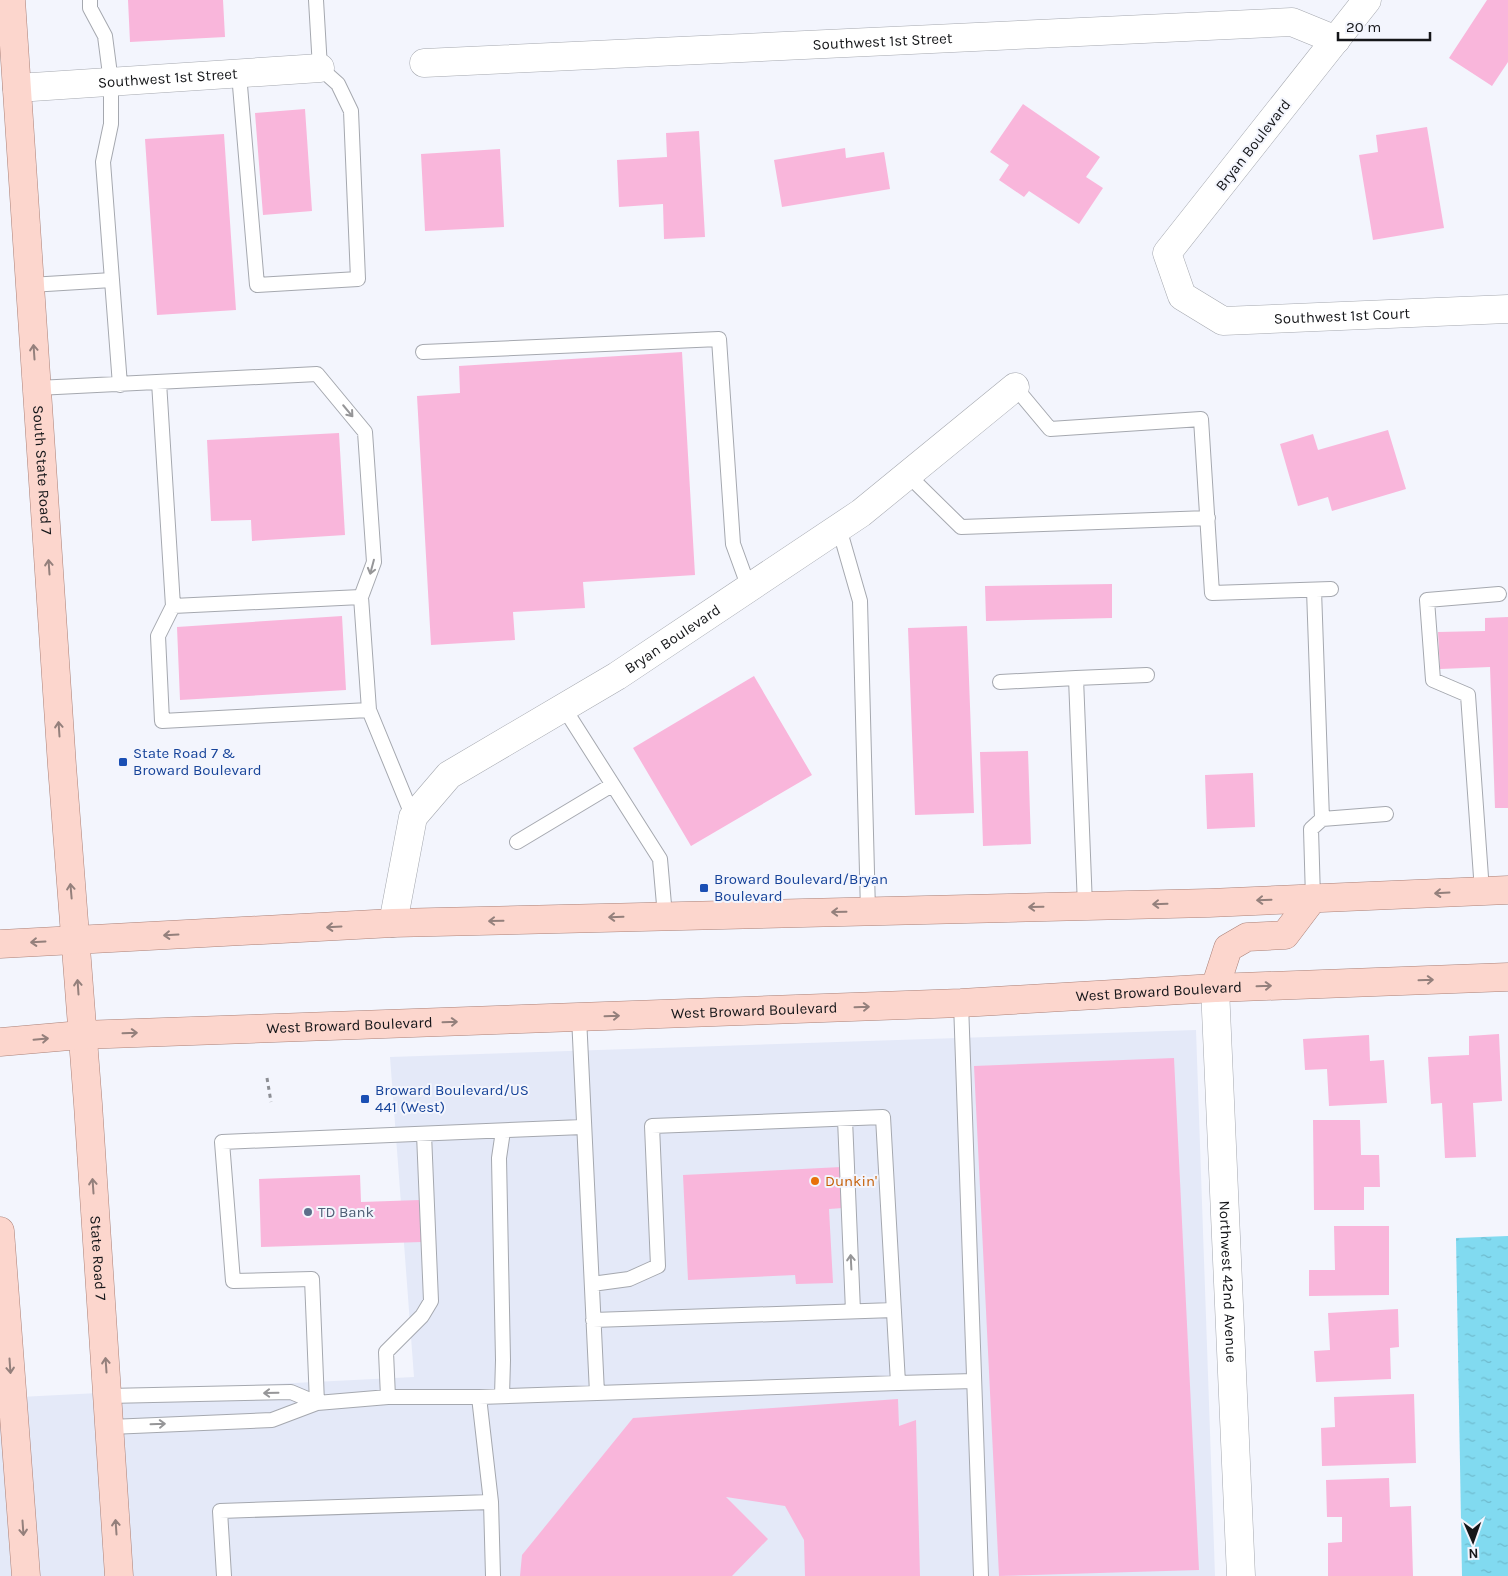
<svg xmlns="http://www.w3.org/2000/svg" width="1508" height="1576" font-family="Karla,sans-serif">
<defs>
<pattern id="water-ripples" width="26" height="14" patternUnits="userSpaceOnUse" patternTransform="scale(1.25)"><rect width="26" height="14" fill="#81daf0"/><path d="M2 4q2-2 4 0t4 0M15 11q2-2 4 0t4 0" fill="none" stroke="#6fbacd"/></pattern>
</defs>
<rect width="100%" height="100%" fill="#f3f5fd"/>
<!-- built -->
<path fill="#e4e9f8" d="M1196 1030 1215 1576H0V1398L414 1377 390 1057Z"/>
<!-- water -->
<path fill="url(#water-ripples)" d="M1508 1236V1576H1462L1456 1238Z"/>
<!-- building -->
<path fill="#f9b6db" d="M128 0H223L225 37 130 42Z
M1487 0H1508V62L1492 86 1449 58Z
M1023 104 1100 157 1086 177 1103 188 1079 224 1029 191 1024 197 999 180 1009 165 990 152Z
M305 109 312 211 263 215 255 113Z
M1427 127 1444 228 1373 240 1359 155 1378 152 1376 135Z
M699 131 705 237 664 239 663 204 619 207 617 160 667 157 666 133Z
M224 134 236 310 157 315 145 139Z
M845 148 846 158 884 152 890 189 782 207 774 160Z
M500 149 504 227 425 231 421 154Z
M682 352 695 575 583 582 585 608 513 612 515 640 431 645 417 396 460 393 459 366Z
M1388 430 1406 489 1332 511 1328 497 1298 506 1280 444 1313 434 1318 450Z
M339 433 345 535 252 541 251 520 211 521 207 440Z
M1112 584V618L986 621 985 586Z
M342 616 346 690 180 700 177 627Z
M1508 617V808H1495L1490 667 1440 669 1438 632 1485 631V618Z
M967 626 974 813 915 815 908 628Z
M754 676 812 775 691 846 633 748Z
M1028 751 1031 844 983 846 980 752Z
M1253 773 1255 827 1207 829 1205 775Z
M1499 1034 1502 1101 1473 1103 1476 1157 1445 1158 1442 1103 1431 1104 1428 1057 1469 1055V1036Z
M1369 1035 1370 1061 1384 1060 1387 1103 1329 1106 1327 1069 1305 1070 1303 1039Z
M1174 1058 1199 1570 999 1576 974 1066Z
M1313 1120H1360L1361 1155H1379L1380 1187H1364V1210H1314Z
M841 1167 843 1208 829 1209 833 1283 796 1284 795 1275 688 1280 683 1175Z
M360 1175 361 1202 420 1200 422 1242 261 1247 259 1179Z
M1334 1226H1389V1295L1309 1296V1270H1335Z
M1398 1309 1399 1347 1390 1348 1391 1379 1316 1382 1314 1351 1330 1350 1328 1313Z
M1414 1394 1416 1463 1322 1466 1321 1428 1335 1427 1334 1397Z
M898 1399 899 1426 916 1420 920 1576H805L804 1540 785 1506 726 1497 768 1539 732 1576H520L522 1555 633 1418Z
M1389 1478 1390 1507 1411 1506 1413 1576H1328V1543L1342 1542V1517H1327L1326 1480Z"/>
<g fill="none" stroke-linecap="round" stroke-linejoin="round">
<defs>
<path id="service" d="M90 0V8L105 36 111 82V124L103 162 120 385
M239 74 257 285 358 279 351 111 338 84 320 68 316 0
M30 285 112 280
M423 352 719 339 733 544 749 588
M159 382 173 606 361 597
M1015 387 1050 429 1201 419 1212 593 1331 589
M37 388 317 374 365 432 374 562 361 597 369 710
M908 475 961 527 1208 518
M839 528 860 601 868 911
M1314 590 1322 819
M173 606 158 636 162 721 369 710 413 817
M1076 678 1147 675
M1000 682 1076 678 1085 906
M564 708 660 859 665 916
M517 842 612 785
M1482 891 1468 695 1433 680 1427 600 1499 594
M1313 898 1311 829 1322 819 1386 814
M961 1003 981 1576
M845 1119 853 1311
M592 1284 629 1279 658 1266 652 1126 883 1117 898 1383 597 1393
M593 1320 894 1310
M898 1383 974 1381
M108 1396 291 1392 317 1403
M502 1396 503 1360 499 1158 503 1131
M388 1397 386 1352 422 1316 431 1301 424 1134
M317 1403 312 1279 233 1281 222 1142 583 1127
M110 1427 272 1420 317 1403 388 1397H479L597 1393 579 1017
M491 1502 493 1576
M224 1576 220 1511 491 1502 479 1397"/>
<g id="minor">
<path id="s1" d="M1367 0 1167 253 1182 296 1223 321 1508 309"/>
<path id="s2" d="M424 63 1292 22 1336 40"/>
<path id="s3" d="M17 88 320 68"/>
<path id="s4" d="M393 923 413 817 449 775 617 676 861 513 1015 387"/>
<path id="s5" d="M1215 988 1241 1576"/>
</g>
<g id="primary">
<path id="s6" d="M11 0 62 766 88 1104 119 1576"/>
<path d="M0 944 393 923 1209 903 1508 890"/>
<path d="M1215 988 1228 948 1247 937 1285 935 1313 898"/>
<path id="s7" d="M0 1042 81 1035 961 1003 1215 988 1508 977"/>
<path d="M0 1231 26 1576"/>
</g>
</defs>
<!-- service casing -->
<use href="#service" stroke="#a5a8af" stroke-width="16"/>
<!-- minor casing -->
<use href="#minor" stroke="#a5a8af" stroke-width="29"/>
<!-- primary casing -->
<use href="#primary" stroke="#aa8178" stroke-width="29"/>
<!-- path -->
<path stroke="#8c8e94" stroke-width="3" stroke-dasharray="4 4" stroke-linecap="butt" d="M267 1078 271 1102"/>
<!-- service -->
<use href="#service" stroke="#fff" stroke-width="14"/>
<!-- minor -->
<use href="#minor" stroke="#fff" stroke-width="28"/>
<!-- primary -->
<use href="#primary" stroke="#fcd6cd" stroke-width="28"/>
</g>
<!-- one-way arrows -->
<defs><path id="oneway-shaft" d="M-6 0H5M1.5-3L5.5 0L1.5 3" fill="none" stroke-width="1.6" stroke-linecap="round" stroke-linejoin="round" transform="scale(1.25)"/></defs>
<g stroke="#94807c">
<use href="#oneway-shaft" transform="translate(34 352) rotate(-94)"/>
<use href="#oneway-shaft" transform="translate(49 567) rotate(-94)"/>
<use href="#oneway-shaft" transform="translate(59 729) rotate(-94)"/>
<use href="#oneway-shaft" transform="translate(71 891) rotate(-95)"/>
<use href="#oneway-shaft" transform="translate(1442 893) rotate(177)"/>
<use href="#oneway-shaft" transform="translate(1264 900) rotate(178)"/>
<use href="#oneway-shaft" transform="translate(1160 904) rotate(178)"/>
<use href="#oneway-shaft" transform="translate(1036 907) rotate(179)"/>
<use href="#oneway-shaft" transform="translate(839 912) rotate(179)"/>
<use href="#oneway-shaft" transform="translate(616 917) rotate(178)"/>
<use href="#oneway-shaft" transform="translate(496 921) rotate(179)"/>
<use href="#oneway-shaft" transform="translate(334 927) rotate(177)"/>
<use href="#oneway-shaft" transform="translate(171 935) rotate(177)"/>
<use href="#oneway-shaft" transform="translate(38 942) rotate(177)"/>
<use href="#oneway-shaft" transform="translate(1426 980) rotate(-2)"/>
<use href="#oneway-shaft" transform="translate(1264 986) rotate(-2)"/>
<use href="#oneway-shaft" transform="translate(78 987) rotate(-94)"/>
<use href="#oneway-shaft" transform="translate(862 1007) rotate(-2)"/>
<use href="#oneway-shaft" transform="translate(612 1016) rotate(-2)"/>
<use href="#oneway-shaft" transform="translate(450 1022) rotate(-2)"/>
<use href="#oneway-shaft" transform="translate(130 1033) rotate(-2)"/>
<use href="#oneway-shaft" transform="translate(41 1039) rotate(-5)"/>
<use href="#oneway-shaft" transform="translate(93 1186) rotate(-94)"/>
<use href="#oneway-shaft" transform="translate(106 1365) rotate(-94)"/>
<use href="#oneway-shaft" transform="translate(10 1366) rotate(86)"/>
<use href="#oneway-shaft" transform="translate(116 1527) rotate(-94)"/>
<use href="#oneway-shaft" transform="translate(23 1528) rotate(86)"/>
</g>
<g stroke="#969698">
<use href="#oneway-shaft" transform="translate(348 411) rotate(50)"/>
<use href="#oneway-shaft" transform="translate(372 567) rotate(105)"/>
<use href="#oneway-shaft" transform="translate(851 1262) rotate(-93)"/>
<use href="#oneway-shaft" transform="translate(271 1393) rotate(179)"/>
<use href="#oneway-shaft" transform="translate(158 1424) rotate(-2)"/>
</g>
<!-- markers -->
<g fill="#1a4fb4" stroke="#f3f5fd" stroke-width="2">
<rect x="118" y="757" width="10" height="10" rx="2.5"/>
<rect x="699" y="883" width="10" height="10" rx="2.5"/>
<rect x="360" y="1094" width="10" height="10" rx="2.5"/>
</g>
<circle fill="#e8710a" stroke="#f3f5fd" stroke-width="2" cx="815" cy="1181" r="5"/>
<circle fill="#5c6f8a" stroke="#f3f5fd" stroke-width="2" cx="308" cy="1212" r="5"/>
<g text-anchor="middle" stroke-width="4" stroke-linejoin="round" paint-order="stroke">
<!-- street labels -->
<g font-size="15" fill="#151619" stroke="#f3f5fd">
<text dy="5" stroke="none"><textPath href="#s2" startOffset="459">Southwest 1st Street</textPath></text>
<text dy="5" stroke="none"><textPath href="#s3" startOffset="151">Southwest 1st Street</textPath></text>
<text transform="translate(1253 145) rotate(-52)" y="5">Bryan Boulevard</text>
<text dy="5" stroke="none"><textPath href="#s1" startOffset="535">Southwest 1st Court</textPath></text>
<text dy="5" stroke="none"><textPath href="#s6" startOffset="471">South State Road 7</textPath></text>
<text dy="5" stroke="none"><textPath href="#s4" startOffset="425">Bryan Boulevard</textPath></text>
<text dy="5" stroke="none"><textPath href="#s7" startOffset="1160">West Broward Boulevard</textPath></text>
<text dy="5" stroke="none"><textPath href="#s7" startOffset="755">West Broward Boulevard</textPath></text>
<text dy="5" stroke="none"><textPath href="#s7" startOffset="350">West Broward Boulevard</textPath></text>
<text dy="5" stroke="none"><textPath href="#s6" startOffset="1261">State Road 7</textPath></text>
<text dy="5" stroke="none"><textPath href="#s5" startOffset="294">Northwest 42nd Avenue</textPath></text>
</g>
<!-- transit labels -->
<g font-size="15" fill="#164399" stroke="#f3f5fd" text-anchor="start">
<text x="133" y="758">State Road 7 &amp;<tspan x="133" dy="17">Broward Boulevard</tspan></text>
<text x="714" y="884">Broward Boulevard/Bryan<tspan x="714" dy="17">Boulevard</tspan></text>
<text x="375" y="1095">Broward Boulevard/US<tspan x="375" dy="17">441 (West)</tspan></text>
</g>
<!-- food labels -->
<g font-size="15" fill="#c56008" stroke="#f3f5fd" text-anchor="start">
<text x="825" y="1186">Dunkin'</text>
</g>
<!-- service labels -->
<g font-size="15" fill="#4e5e75" stroke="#f3f5fd" text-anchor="start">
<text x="318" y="1217">TD Bank</text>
</g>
</g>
<!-- north arrow -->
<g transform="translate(1473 1541) rotate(178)" stroke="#f3f5fd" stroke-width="4" paint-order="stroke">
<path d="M0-4L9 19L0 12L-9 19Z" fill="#151619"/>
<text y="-8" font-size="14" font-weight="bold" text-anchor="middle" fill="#151619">N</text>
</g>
<!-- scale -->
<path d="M1338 32v8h92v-8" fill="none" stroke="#151619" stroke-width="2.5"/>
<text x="1346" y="32" font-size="15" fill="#151619" stroke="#f3f5fd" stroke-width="4" paint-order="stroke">20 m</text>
</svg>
